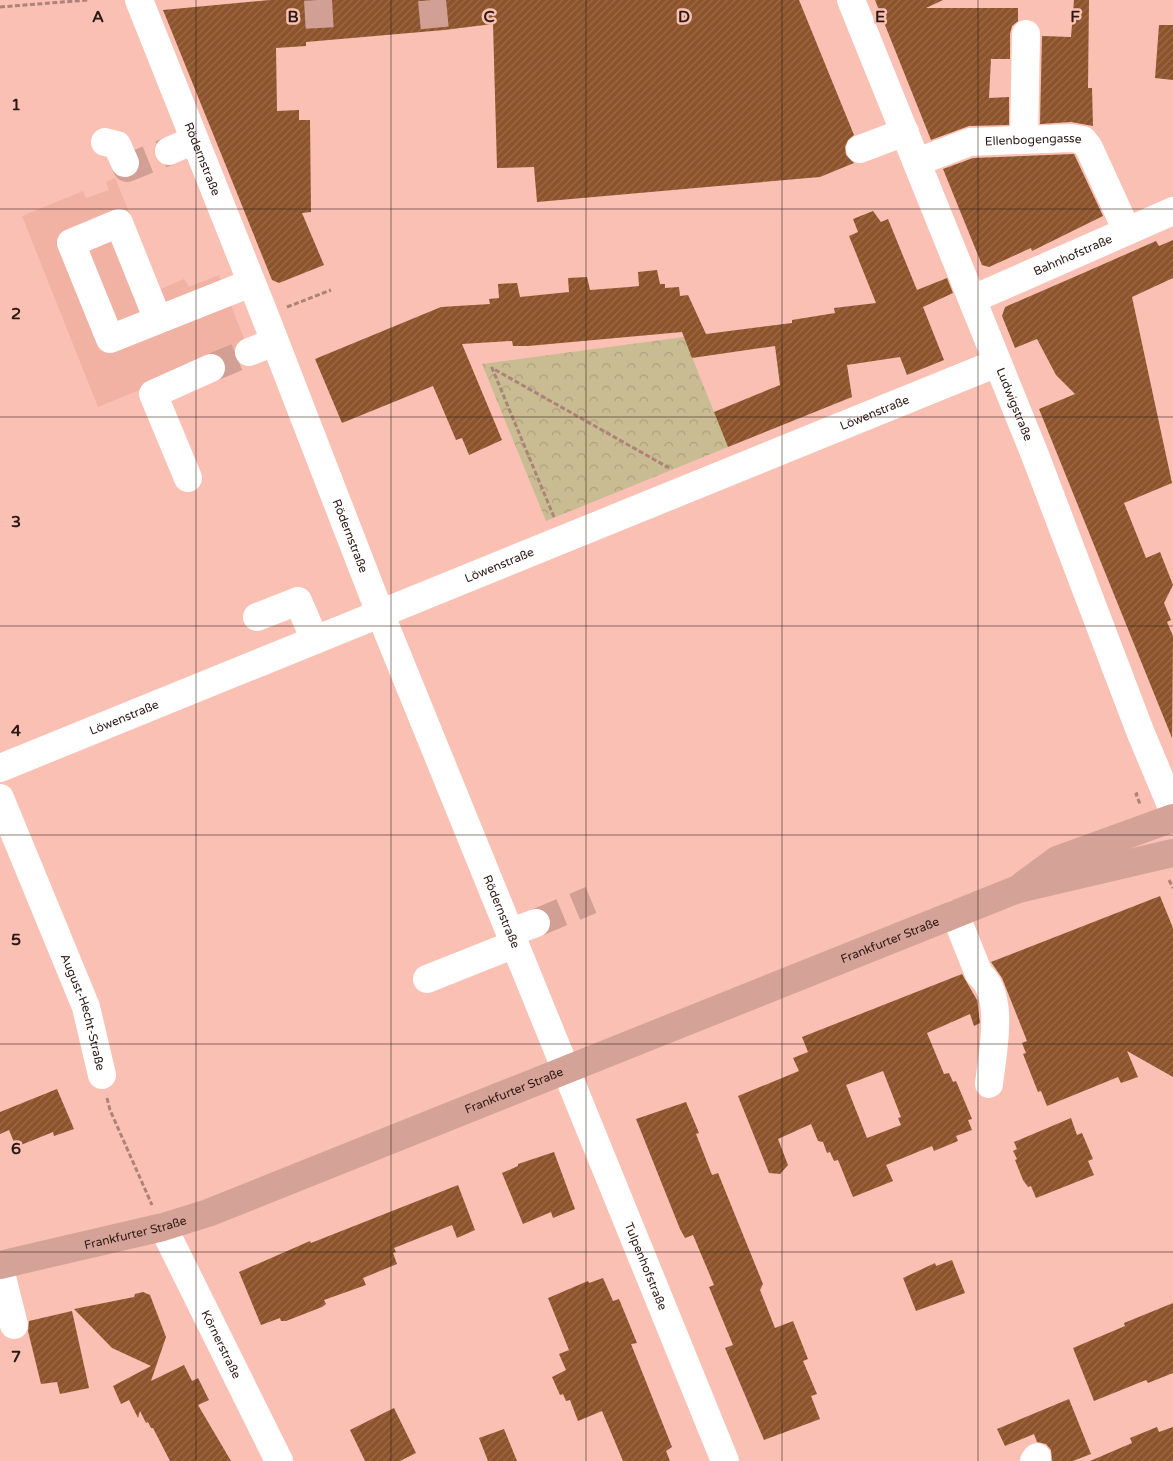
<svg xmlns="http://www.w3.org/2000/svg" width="1173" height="1461" font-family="'Varela Round',sans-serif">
<defs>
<pattern id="park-crowns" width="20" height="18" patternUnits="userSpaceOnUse" patternTransform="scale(1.25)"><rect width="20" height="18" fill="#c9bc92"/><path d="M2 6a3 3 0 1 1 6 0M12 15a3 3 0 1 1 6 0" fill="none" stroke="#ada17d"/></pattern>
<pattern id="building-hatch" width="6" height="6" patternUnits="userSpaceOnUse" patternTransform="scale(1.25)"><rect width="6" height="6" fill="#8d532b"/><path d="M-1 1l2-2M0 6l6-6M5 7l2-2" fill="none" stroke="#9a6d4e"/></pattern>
</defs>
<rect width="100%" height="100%" fill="#fac0b3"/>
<!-- built -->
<path fill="#f1b2a3" d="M115 178 161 289 184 279 189 287 219 275 247 346 98 407 22 216 83 191 86 198 109 190 106 182Z"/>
<!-- park -->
<path fill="url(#park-crowns)" d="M684 337 728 447 546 521 482 364Z"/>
<!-- building -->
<path fill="url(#building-hatch)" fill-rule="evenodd" d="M270 0H799L854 135 848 140 845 147 846 155 854 163 820 177 537 202 534 167 497 168 493 24 444 30 306 42V46L276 48 277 111 299 110V120H310L311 212 302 213 324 265 279 283 272 280 163 10Z
M875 0H943L926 8H1018V21L1012 26 1010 34V59H991L989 98 1009 97V125L969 126 931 140Z
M1074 0H1089L1088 88H1092L1093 126 1071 122 1040 124 1042 36 1071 37Z
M1159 25H1173V80L1155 78Z
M1074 154 1103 216 1032 251 1031 248 989 267 982 265 943 169 973 158Z
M873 211 881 222 888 219 917 290 947 278 953 293 923 307 944 360 907 375 900 357 847 365 852 397 728 447 714 412 780 385 775 346 692 358 682 332 528 346H513L512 341 462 344 502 440 469 455 462 438 456 440 433 386 342 423 315 359 441 307 490 304 489 299 499 298 498 284 517 283 520 297 569 292 568 278 587 277 590 290 629 287 639 286 638 272 657 270 660 284H665V288L679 287 680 296 688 295 706 334 792 323V320L835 313 834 308 876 303 849 236 858 232 853 219Z
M1173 240V278L1132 297 1172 483 1124 503 1146 558 1160 552 1173 585 1164 603 1171 620 1167 622 1173 636 1172 738 1039 409 1075 394 1056 375 1037 339 1015 348 1002 316 1005 307 1081 274 1156 241 1159 246Z
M1160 896 1173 928V1077L1127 1051 1138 1077 1121 1083 1118 1077 1047 1106 1041 1091 1038 1092 1023 1054 1026 1053 1022 1043 1027 1041 1002 978 991 962Z
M962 974 977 1000 980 1023 974 1026 970 1014 927 1033 944 1074 949 1073 953 1082 956 1081 972 1119 968 1120 972 1130 956 1136 958 1141 934 1151 932 1146 886 1165 893 1181 853 1197 838 1160 834 1161 830 1152 827 1153 823 1142 818 1141 811 1124 778 1139 788 1165 780 1174 769 1173 738 1096 799 1071 793 1058 808 1052 802 1037ZM883 1071 901 1117 898 1118 901 1125 867 1138 846 1085Z
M57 1089 74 1129 54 1136 53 1132 16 1147 9 1130 0 1134V1112Z
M686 1102 699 1133 696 1134 712 1175 718 1173 763 1284 760 1290 775 1328 793 1321 808 1359 803 1361 817 1394 811 1396 820 1419 764 1440 725 1348 733 1345 709 1287 714 1285 693 1235 685 1238 680 1229 636 1119Z
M1071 1118 1077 1135 1082 1133 1093 1159 1088 1161 1094 1175 1036 1198 1031 1186 1028 1187 1023 1180 1015 1160 1017 1159 1013 1151 1017 1149 1014 1142Z
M554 1152 575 1209 553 1218 551 1212 523 1224 502 1173 518 1166V1164Z
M458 1185 475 1230 457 1238 452 1225 394 1248 396 1252 393 1253 397 1264 363 1278 366 1285 324 1300 326 1304 322 1307 286 1321H281L280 1318 261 1325 239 1272 310 1241 311 1243Z
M952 1260 965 1293 916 1311 903 1278 935 1263 936 1266Z
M603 1278 613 1301 619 1299 637 1343 631 1344 672 1447 666 1451 670 1461H623L602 1411 578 1421 570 1400 566 1401 563 1394 560 1395 552 1377 566 1370 559 1354 569 1350 548 1298 588 1281 589 1283Z
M143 1292 150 1295 166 1337 151 1381 184 1365 192 1381 198 1378 209 1400 198 1405 231 1461H170L153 1428H151L148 1422 146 1423 140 1411 138 1418 129 1400 121 1404 113 1386 151 1366 112 1348 74 1309 134 1297 135 1294Z
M1173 1303V1373L1148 1383 1146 1380 1094 1401 1073 1348 1125 1326 1124 1323Z
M72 1311 89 1388 60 1394 57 1382 41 1384 28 1331 29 1321Z
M1069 1399 1091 1454 1073 1461H1052L1051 1450 1046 1444 1037 1442 1034 1434 1005 1446 997 1429Z
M394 1408 416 1453 400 1461H365L350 1430Z
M1157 1427 1159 1432 1173 1427V1461H1090L1132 1443 1130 1438Z
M504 1429 517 1461H488L479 1438Z"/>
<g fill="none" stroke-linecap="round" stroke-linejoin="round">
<!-- minor-tunnel -->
<path stroke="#d19f93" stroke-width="28" stroke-dasharray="28 14" stroke-linecap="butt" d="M318 0 320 34
M432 0 435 31
M125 163 127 168 169 151
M211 368 249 352
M536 923 591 900"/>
<!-- path -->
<path stroke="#ad8278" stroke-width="3" stroke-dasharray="5 2.5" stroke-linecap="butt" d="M0 7 88 0
M287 307 331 290
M554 517 492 368 671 469
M1138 793 1136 794 1140 804
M1169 880 1173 888
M107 1098 110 1110 152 1205"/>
<!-- minor -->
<g stroke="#fff" stroke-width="28">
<path id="s1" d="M139 0 265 316 380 613 725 1461"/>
<path id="s2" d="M851 0 1035 455 1140 731 1173 810"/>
<path d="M1024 140 1026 34"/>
<path d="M105 142 117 145 125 163"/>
<path d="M860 149 905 132"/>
<path d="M169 151 194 140"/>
<path id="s3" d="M917 162 970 142 1071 138 1083 140 1089 148 1127 231"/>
<path id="s4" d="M973 299 1173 211"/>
<path d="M158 320 119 223 71 243 110 339 251 283"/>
<path d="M249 352 275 342"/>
<path d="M188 478 153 394 211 368"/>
<path d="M257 617 298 601 315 640"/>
<path id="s5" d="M0 768 997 363"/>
<path id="s6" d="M0 798 86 1007 102 1075"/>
<path d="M955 914 979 974C1006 995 992 1055 989 1084"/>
<path d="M511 932 536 923"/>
<path d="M427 979 515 944"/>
<path id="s7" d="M163 1227 279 1461"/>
<path d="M0 1269 14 1325"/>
<path d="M1034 1461 1037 1457"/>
</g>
<!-- major -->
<g stroke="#d5a298" stroke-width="28">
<path d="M1023 885 1057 860 1173 818"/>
<path id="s8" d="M0 1265 163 1227 208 1213 1018 889 1173 853"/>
</g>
</g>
<!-- grid -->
<path fill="none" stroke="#2d1914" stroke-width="1" stroke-opacity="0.55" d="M196 0V1461M391 0V1461M586 0V1461M782 0V1461M978 0V1461M0 209H1173M0 417H1173M0 626H1173M0 835H1173M0 1044H1173M0 1252H1173"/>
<g text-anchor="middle" stroke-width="5" stroke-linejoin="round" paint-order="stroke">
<!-- street labels -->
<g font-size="12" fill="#2d1914" stroke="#fac0b3">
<text dy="4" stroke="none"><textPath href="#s3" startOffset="120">Ellenbogengasse</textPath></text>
<text dy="4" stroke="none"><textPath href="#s1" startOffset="171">Rödernstraße</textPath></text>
<text dy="4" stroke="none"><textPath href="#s4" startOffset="109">Bahnhofstraße</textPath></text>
<text dy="4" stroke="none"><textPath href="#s2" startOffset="436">Ludwigstraße</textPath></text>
<text dy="4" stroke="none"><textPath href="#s5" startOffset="944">Löwenstraße</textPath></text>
<text dy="4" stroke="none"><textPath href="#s1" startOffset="576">Rödernstraße</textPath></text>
<text dy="4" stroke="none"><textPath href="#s5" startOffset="539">Löwenstraße</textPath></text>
<text dy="4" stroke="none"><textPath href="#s5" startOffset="134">Löwenstraße</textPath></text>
<text dy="4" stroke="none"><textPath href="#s1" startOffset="981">Rödernstraße</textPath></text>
<text dy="4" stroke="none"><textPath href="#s8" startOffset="949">Frankfurter Straße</textPath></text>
<text dy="4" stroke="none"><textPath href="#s6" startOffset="230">August-Hecht-Straße</textPath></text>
<text dy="4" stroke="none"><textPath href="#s8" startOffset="544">Frankfurter Straße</textPath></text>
<text dy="4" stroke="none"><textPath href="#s8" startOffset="139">Frankfurter Straße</textPath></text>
<text dy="4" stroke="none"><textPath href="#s1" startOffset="1364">Tulpenhofstraße</textPath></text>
<text dy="4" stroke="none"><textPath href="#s7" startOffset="131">Körnerstraße</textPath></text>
</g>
</g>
<g font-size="16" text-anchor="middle" font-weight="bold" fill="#2d1914" stroke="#fac0b3" stroke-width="5" stroke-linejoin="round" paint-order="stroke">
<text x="98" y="22">A</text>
<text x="293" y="22">B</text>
<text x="489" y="22">C</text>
<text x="684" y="22">D</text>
<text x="880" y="22">E</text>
<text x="1075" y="22">F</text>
<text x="16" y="110">1</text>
<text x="16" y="319">2</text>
<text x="16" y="527">3</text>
<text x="16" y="736">4</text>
<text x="16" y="945">5</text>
<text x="16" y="1154">6</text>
<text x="16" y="1362">7</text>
</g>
</svg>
